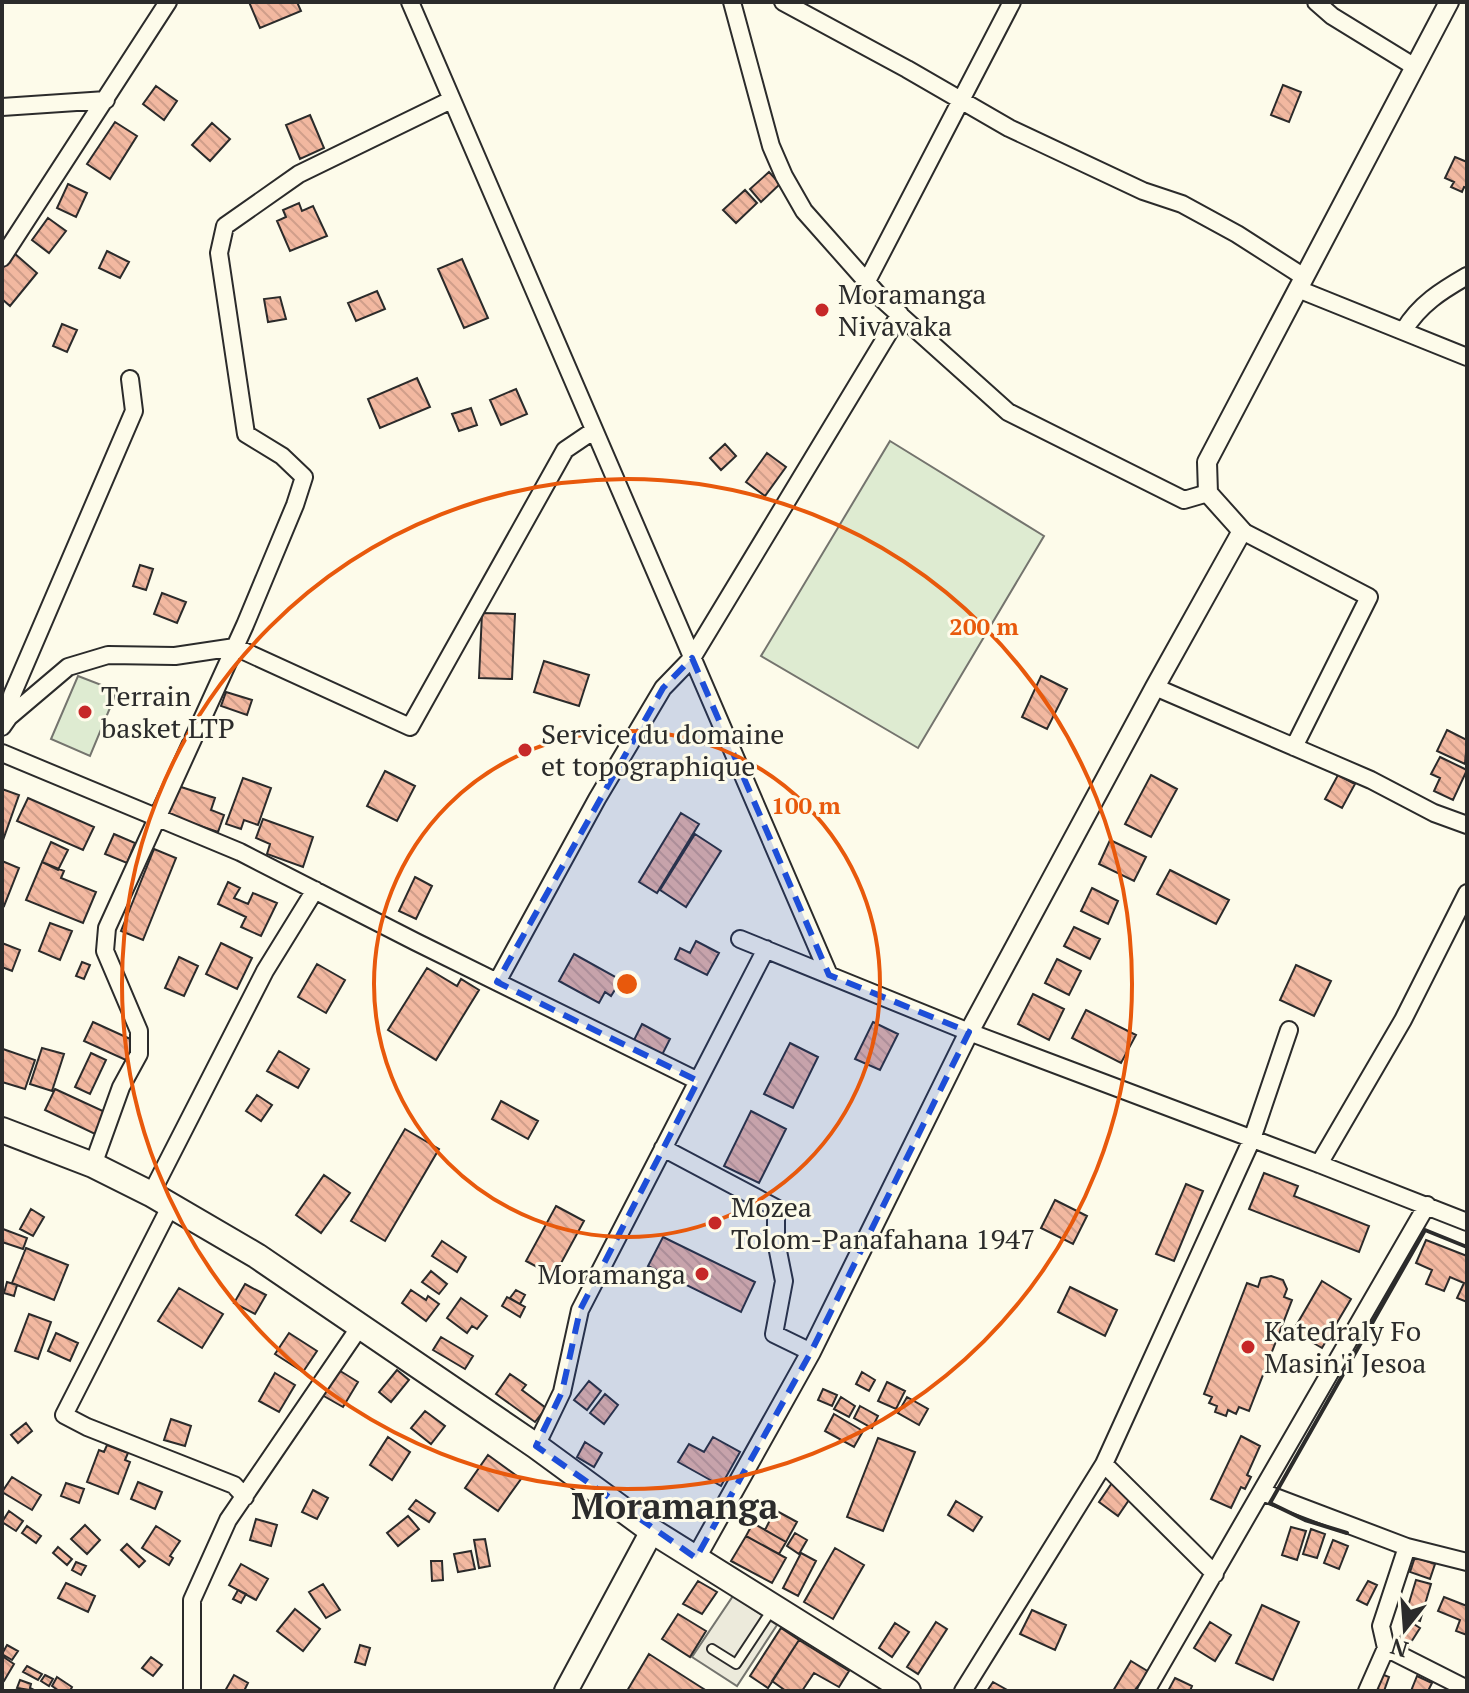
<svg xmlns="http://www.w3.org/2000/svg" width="1469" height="1693" font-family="'PT Serif',serif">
<defs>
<pattern id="building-back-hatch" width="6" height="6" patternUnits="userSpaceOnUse" patternTransform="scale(2)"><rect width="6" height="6" fill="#f2b8a0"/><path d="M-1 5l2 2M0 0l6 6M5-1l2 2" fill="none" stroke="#d09e8a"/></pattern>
</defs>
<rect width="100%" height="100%" fill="#fdfbea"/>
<!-- grass -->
<path fill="#deebd1" stroke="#74746e" stroke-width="2" d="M890 441 1044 536 918 748 761 656Z
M78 676 117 691 90 756 51 739Z"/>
<!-- parking -->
<path fill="#eceadb" stroke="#74746e" stroke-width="2" d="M733 1596 777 1625 737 1686 692 1657Z"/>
<!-- building -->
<path fill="url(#building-back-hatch)" stroke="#2b2b2b" stroke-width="2" d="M249 2H297L301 11 260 28Z
M1283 85 1301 92 1289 122 1271 115Z
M156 86 177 101 164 120 143 104Z
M310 115 324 148 300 159 286 125Z
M115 122 137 136 110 179 87 164Z
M212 123 230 139 210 161 192 145Z
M1455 157 1467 162V188L1464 187 1462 192 1451 187 1454 182 1445 178Z
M769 172 780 184 761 202 750 189Z
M68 184 87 193 76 217 57 208Z
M745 190 757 203 736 223 723 210Z
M299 203 302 211 313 206 327 236 290 251 277 221 286 217 283 210Z
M48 218 66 231 49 253 32 240Z
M107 251 129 262 120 278 99 268Z
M14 253 37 273 10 306 2 299V267Z
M462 259 488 318 464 328 438 269Z
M377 291 385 309 356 321 348 303Z
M280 297 286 319 268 322 264 299Z
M62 324 77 330 67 352 53 346Z
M417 378 430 407 380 428 368 399Z
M516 389 527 414 501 425 490 400Z
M471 408 477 425 459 431 452 414Z
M725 444 736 456 721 470 710 458Z
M767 453 786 467 765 496 746 482Z
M140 565 153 569 146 590 133 586Z
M162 593 186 602 177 623 154 614Z
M482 613 515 614 512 679 479 678Z
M544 661 589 675 579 706 534 692Z
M1041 676 1067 689 1047 729 1022 717Z
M226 692 252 700 247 715 221 706Z
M1447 730 1467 740 1465 764 1437 751Z
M1440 757 1467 770 1453 800 1434 791 1440 778 1431 774Z
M385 771 415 786 397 821 367 806Z
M1151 775 1177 789 1151 837 1125 824Z
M1338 775 1355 784 1342 808 1325 799Z
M243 778 271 788 258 825 244 820 241 829 226 824Z
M178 786 215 798 211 810 224 815 218 832 168 815Z
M2 789 19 795 2 843Z
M28 798 94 827 83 850 17 821Z
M681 813 699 824 657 893 639 882Z
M263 819 313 837 303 867 267 854 270 844 256 838Z
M114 834 135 843 127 863 105 854Z
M695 834 721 851 686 907 660 890Z
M1110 840 1146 857 1134 881 1099 864Z
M51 842 68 850 58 870 42 862Z
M154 849 176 858 143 940 121 931Z
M2 861 19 868 4 906 2 905Z
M42 862 64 871 61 878 96 892 83 923 26 900Z
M1170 870 1229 900 1216 924 1157 894Z
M415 877 432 886 416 919 399 911Z
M228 882 240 888 234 898 248 904 253 893 277 903 261 936 241 927 246 917 218 904Z
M1092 888 1118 901 1108 924 1081 911Z
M50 923 72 931 60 960 39 951Z
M1074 927 1100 939 1090 959 1064 946Z
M696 941 719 953 707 975 675 959 680 948 690 953Z
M2 943 20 950 12 971 2 967Z
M221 943 252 958 237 989 206 974Z
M574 954 621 980 611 996 605 992 599 1003 559 981Z
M179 957 198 966 184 996 165 988Z
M1057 959 1081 971 1069 995 1045 983Z
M82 962 90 965 84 979 76 976Z
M317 964 345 980 326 1013 298 997Z
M1296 965 1331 981 1314 1016 1280 1000Z
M427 968 457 986 461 979 479 990 436 1060 388 1030Z
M1033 994 1064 1009 1049 1040 1018 1024Z
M1086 1010 1136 1035 1121 1063 1072 1038Z
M93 1022 137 1042 128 1061 84 1041Z
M873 1022 898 1034 880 1070 855 1059Z
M642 1024 670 1039 661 1057 633 1042Z
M790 1043 818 1057 793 1108 764 1094Z
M42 1048 64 1054 52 1091 30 1084Z
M3 1049 35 1060 25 1089 2 1082Z
M279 1051 309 1069 298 1088 267 1071Z
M91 1053 106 1060 90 1094 75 1087Z
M55 1089 105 1112 95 1134 45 1110Z
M257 1095 272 1105 261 1121 246 1111Z
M501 1101 538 1121 528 1139 492 1119Z
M751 1111 786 1129 759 1183 724 1166Z
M405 1129 439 1149 385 1241 351 1221Z
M1264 1173 1298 1186 1294 1196 1369 1226 1359 1252 1249 1209Z
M324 1175 350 1193 321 1233 296 1215Z
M1186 1184 1203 1191 1174 1261 1156 1254Z
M1055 1200 1087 1216 1073 1244 1041 1228Z
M556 1206 584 1221 554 1276 526 1261Z
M31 1209 44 1217 33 1236 20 1229Z
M3 1229 27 1238 23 1249 2 1242Z
M663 1237 755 1282 741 1312 648 1266Z
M1426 1240 1467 1256V1302L1457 1298 1464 1283 1450 1277 1444 1291 1426 1284 1432 1270 1416 1263Z
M442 1241 466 1257 457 1272 432 1256Z
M26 1248 68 1265 54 1300 12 1283Z
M431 1271 447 1284 439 1294 422 1282Z
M1271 1276 1283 1280 1287 1289 1284 1297 1292 1300 1249 1411 1239 1407 1236 1414 1228 1410 1226 1416 1215 1412 1217 1406 1209 1403 1212 1397 1204 1394 1247 1283 1258 1287 1261 1278Z
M1322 1281 1351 1299 1322 1348 1293 1331Z
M7 1282 17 1285 14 1296 4 1293Z
M245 1284 266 1295 255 1314 234 1303Z
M1070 1287 1117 1310 1105 1336 1058 1312Z
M179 1288 223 1314 202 1348 158 1321Z
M411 1290 426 1300 428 1296 439 1304 426 1321 402 1303Z
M516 1290 525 1295 520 1304 510 1298Z
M507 1297 525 1307 520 1317 502 1306Z
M461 1298 487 1316 477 1329 472 1326 467 1333 447 1318Z
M29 1314 51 1322 38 1359 15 1351Z
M56 1333 78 1343 70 1361 48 1351Z
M289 1333 317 1351 303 1372 275 1354Z
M441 1337 473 1356 465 1369 433 1350Z
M337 1369 358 1382 343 1407 322 1395Z
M397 1370 409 1380 391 1402 379 1392Z
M862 1372 875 1380 869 1391 856 1384Z
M275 1373 295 1385 279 1412 259 1401Z
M510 1374 526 1385 522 1390 546 1408 535 1422 496 1394Z
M589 1381 601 1391 587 1410 574 1400Z
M887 1382 905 1391 896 1409 878 1401Z
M823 1389 837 1395 832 1406 818 1400Z
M605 1394 618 1405 604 1424 590 1413Z
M841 1397 855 1406 849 1417 834 1409Z
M907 1397 928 1409 919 1425 898 1413Z
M860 1406 878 1416 872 1428 854 1418Z
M425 1411 445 1426 431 1444 411 1428Z
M834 1414 863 1431 854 1447 825 1431Z
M171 1419 191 1426 185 1446 164 1440Z
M26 1423 32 1431 18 1443 11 1435Z
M1241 1436 1260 1446 1247 1475 1251 1477 1245 1489 1241 1487 1231 1508 1211 1499Z
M388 1437 410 1452 392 1480 370 1465Z
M713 1437 740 1452 721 1486 678 1462 689 1444 704 1452Z
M878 1438 915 1452 883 1531 847 1517Z
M585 1442 602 1453 594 1467 577 1457Z
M107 1445 128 1453 125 1460 130 1462 118 1494 87 1482 99 1450 104 1452Z
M488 1455 521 1479 498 1511 465 1488Z
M12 1477 41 1495 32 1510 2 1492Z
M138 1482 162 1492 155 1509 131 1499Z
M66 1483 84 1489 79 1503 61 1496Z
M1112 1483 1131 1497 1118 1516 1099 1502Z
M313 1490 328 1498 317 1519 302 1512Z
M416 1500 435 1513 429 1522 409 1509Z
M956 1501 982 1517 973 1531 948 1515Z
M775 1510 797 1522 786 1542 765 1530Z
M9 1511 23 1521 16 1531 2 1522Z
M408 1516 419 1529 398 1546 387 1533Z
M256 1519 277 1525 271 1546 250 1540Z
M753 1523 786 1542 779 1554 746 1536Z
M85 1525 100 1540 87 1554 71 1539Z
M27 1526 41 1536 36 1543 22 1533Z
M156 1526 180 1541 170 1556 173 1558 169 1565 142 1548Z
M1291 1527 1306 1531 1297 1560 1282 1555Z
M1311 1529 1325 1534 1317 1558 1303 1554Z
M795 1533 807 1540 799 1554 787 1546Z
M746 1536 786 1558 772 1583 731 1561Z
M485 1539 490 1566 479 1568 474 1540Z
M1333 1540 1348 1546 1339 1569 1324 1563Z
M127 1544 145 1561 139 1567 121 1550Z
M58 1547 72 1559 67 1565 53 1553Z
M835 1548 864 1565 833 1619 804 1602Z
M471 1551 475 1569 458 1572 454 1554Z
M801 1553 816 1561 798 1596 783 1588Z
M1415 1557 1435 1564 1430 1579 1410 1572Z
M431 1561H442L443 1580 432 1581Z
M76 1562 86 1566 81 1575 72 1570Z
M241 1564 268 1579 256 1600 229 1585Z
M1416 1580 1431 1584 1420 1621 1405 1616Z
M698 1581 717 1592 702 1614 683 1604Z
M1368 1581 1377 1585 1367 1605 1357 1600Z
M66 1583 95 1596 88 1612 58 1598Z
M323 1584 340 1610 326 1618 309 1592Z
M238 1590 246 1594 241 1603 233 1599Z
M1444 1597 1467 1606V1635L1456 1631 1460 1620 1438 1611Z
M1262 1605 1299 1622 1273 1680 1236 1663Z
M295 1609 320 1629 303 1651 277 1631Z
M1032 1610 1066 1625 1055 1650 1020 1634Z
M678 1614 706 1631 690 1657 662 1639Z
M1409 1621 1420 1628 1408 1647 1398 1641Z
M936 1622 947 1629 918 1674 907 1667Z
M1210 1622 1231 1635 1215 1661 1194 1648Z
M895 1623 909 1632 892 1657 879 1648Z
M781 1628 799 1640 768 1688 750 1676Z
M799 1640 849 1671 839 1687 814 1673 802 1691H786L772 1681Z
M7 1645 18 1651 12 1660 2 1654Z
M360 1645 370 1648 365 1665 355 1662Z
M649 1654 699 1686 707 1691H627Z
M2 1656 14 1664 4 1681 2 1680Z
M151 1657 162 1665 153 1676 142 1668Z
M1131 1661 1149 1672 1134 1691H1113Z
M27 1666 42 1674 38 1680 23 1672Z
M1379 1673 1389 1677 1384 1691 1373 1688Z
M45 1675 53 1679 49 1686 41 1681Z
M234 1675 248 1683 244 1691H225Z
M1417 1676 1432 1683 1428 1691H1411Z
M57 1677 72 1687 70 1691H59L52 1686Z
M1175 1678 1192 1686 1190 1691H1168Z
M20 1680 31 1684 30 1688 36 1691 17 1688Z
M993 1682 1009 1691H987Z"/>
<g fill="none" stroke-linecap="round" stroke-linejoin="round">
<defs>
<path id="service" d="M712 1649 736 1664 773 1608"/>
<path id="minor" d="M410 2 829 975
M732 2 771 146 784 176 804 211 882 299 1008 412 1184 500 1208 493
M783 2 907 69 1009 128 1143 191 1182 204 1237 234 1304 277
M1316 2 1332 16 1415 67
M2 107 106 100
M2 258 168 2
M867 281 1012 2
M1298 289 1467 357
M1404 330C1420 304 1441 291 1467 276
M1242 531 1369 597 1294 747
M1155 687 1371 780 1434 813 1467 825
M9 717 12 695 134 411 130 379
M2 727 9 717 68 667 108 655 175 656 235 647 410 727 565 450 593 431
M2 753 240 852 416 942 698 1081
M740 939 969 1032 1319 1164 1467 1222
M497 982 597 799 663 688 692 658 900 314
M663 1148 776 1208V1241L784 1281 774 1334 811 1352
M1319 1164 1403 1020 1467 893
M93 1165 121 1087 139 1054V1031L105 951 107 928 245 625 295 505 304 477 282 456 246 434 219 253 225 226 299 174 451 100
M151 1194 265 971 315 890
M171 1205 64 1415 87 1427 234 1485 245 1497
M536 1446 562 1392 580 1310 766 949
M1104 1464 1215 1574
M1262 1492 1407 1547 1467 1562
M1407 1547 1381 1626 1386 1648 1467 1689
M192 1691V1600L228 1520 361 1325
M963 1691 1104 1464 1252 1139 1289 1030
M1146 1691 1427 1205
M1367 1691 1386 1648"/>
<path id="tertiary" d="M696 1558 811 1352 969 1032 1155 687 1242 531 1208 493 1207 462 1449 2"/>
<path id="secondary" d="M566 1691 652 1531"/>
<path id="primary" d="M2 1130 93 1165 151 1194 257 1256 536 1446 652 1531 908 1691"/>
</defs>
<!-- service casing -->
<use href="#service" stroke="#2b2b2b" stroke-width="12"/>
<!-- minor casing -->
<use href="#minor" stroke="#2b2b2b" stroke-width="20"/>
<!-- tertiary casing -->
<use href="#tertiary" stroke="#2b2b2b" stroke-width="22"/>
<!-- secondary casing -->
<use href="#secondary" stroke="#2b2b2b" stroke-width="26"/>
<!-- primary casing -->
<use href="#primary" stroke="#2b2b2b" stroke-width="28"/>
<!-- service -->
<use href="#service" stroke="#fdfbea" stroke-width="8"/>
<!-- minor -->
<use href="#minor" stroke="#fdfbea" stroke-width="16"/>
<!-- tertiary -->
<use href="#tertiary" stroke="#fdfbea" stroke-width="18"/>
<!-- secondary -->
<use href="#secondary" stroke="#fdfbea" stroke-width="22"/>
<!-- primary -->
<use href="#primary" stroke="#fdfbea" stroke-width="24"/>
<!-- wall -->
<path stroke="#2b2b2b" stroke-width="4" d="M1347 1533 1305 1520 1270 1503 1425 1230 1467 1247"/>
</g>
<!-- marked area -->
<path fill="#1d4ed8" fill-opacity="0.2" stroke="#1d4ed8" stroke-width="6" stroke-dasharray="16 10" stroke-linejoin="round" d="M692 658 829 975 969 1032 811 1352 696 1558 536 1446 562 1392 580 1310 698 1081 497 982 663 688Z"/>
<!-- distance rings -->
<g fill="none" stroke="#e8590c" stroke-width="4">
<circle cx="627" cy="984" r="253"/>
<circle cx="627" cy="984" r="505"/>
</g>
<!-- markers -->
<g fill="#c62828" stroke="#fdfbea" stroke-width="3">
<circle cx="822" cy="310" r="8"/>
<circle cx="85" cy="712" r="8"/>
<circle cx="525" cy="750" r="8"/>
<circle cx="715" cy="1223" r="8"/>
<circle cx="702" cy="1274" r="8"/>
<circle cx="1248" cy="1347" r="8"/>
</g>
<g text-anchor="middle" stroke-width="6" stroke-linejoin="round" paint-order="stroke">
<!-- poi labels -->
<g font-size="28" fill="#2b2b2b" stroke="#fdfbea" text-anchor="start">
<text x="838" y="304">Moramanga<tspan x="838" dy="32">Nivavaka</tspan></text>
<text x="101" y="706">Terrain<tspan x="101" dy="32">basket LTP</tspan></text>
<text x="541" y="744">Service du domaine<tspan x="541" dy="32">et topographique</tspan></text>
<text x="731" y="1217">Mozea<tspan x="731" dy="32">Tolom-Panafahana 1947</tspan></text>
<text x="686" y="1284" text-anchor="end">Moramanga</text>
<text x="1264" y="1341">Katedraly Fo<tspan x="1264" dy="32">Masin'i Jesoa</tspan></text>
</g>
<!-- district labels -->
<g font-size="36" font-weight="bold" fill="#2b2b2b" stroke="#fdfbea">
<text x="675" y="1519">Moramanga</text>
</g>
</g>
<circle cx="627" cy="984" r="12" fill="#e8590c" stroke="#fdfbea" stroke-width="4"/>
<g font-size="24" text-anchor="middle" font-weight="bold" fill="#e8590c" stroke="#fdfbea" stroke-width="6" stroke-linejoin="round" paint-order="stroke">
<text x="984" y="635">200 m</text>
<text x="806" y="814">100 m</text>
</g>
<!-- border -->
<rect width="1469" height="1693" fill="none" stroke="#2b2b2b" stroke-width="8"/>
<!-- north arrow -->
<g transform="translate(1405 1629) rotate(197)" stroke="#fdfbea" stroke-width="6" paint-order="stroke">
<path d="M0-6L14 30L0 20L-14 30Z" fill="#2b2b2b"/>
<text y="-12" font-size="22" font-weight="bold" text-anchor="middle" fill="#2b2b2b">N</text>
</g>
</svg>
